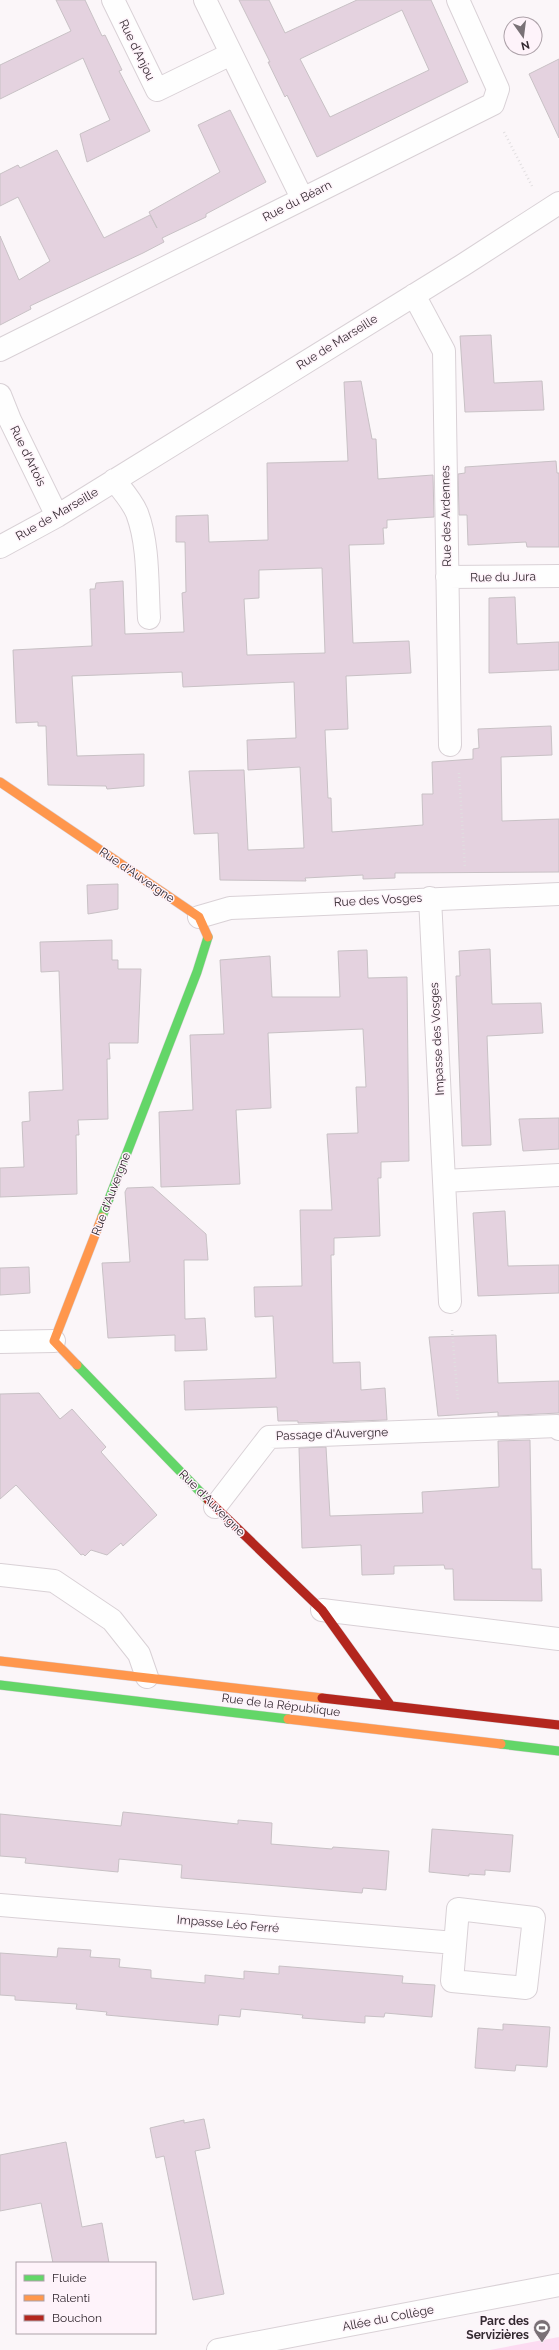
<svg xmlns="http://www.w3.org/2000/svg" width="559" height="2350" font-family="Raleway,sans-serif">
<rect width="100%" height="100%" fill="#fbf6f9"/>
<!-- green -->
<path fill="#fcdbf1" d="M559 2337V2350H490Z"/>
<!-- building -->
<path fill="#e4d2df" stroke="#c8c1c5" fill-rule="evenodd" d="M56 0H85L102 36 105 35 122 70 119 71 150 131 87 162 80 134 110 120 83 58 0 99V65L71 31Z
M239 0H269L285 33 357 0H431L468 82 317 157 287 95 285 97 268 62H270ZM402 10 429 70 330 117 300 59Z
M559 59V138L529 74Z
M230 110 266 182 206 214V217L162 238 164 242 143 253 30 306 31 309 0 325V236L19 280 50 261 18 197 0 206V174L18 165 20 168 57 150 104 238 150 215 157 228 149 212 220 172 198 125Z
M491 335 494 383 542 381 544 410 465 412 460 336Z
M361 381 372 439H376L378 479 433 475 434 517 387 520V528H383L384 544 349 545 353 643 409 641 411 673 346 676 348 729 325 730 328 798H331L332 832 423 825 422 794H433L432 762 473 759V749L479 748 478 729 551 726 552 755 501 757 502 821 559 819V872L395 873V878L363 879V875L305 878 306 881 220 880 218 833 194 834 189 771 244 770 248 850 304 848 300 767 248 770 247 740 296 738 294 682 183 687 182 672 72 676 77 756 144 754V786L107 789 106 786 48 785 46 726H38V722L16 723 13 650 92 646 90 589H95L96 583 123 581 125 634 184 632 182 593 186 592 185 542H176V516L208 515 209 542 268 540 267 463 348 461 344 382ZM322 568 325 653 247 655 244 599 259 598V570Z
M556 461 557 473H559V547H527L526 542 468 545 467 515H459L458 474 465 473V467Z
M515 597 517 644 559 642V670L489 673V598Z
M118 884V909L88 914 87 885Z
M112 940V960H118V969H141L138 1043H109L110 1059H107L108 1119 78 1120 79 1135H76L77 1194 0 1197V1168L24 1167 22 1122 30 1121 29 1092 63 1090 59 971 41 972 40 942Z
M490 949 492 1004 541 1003 543 1033 487 1036 491 1145 462 1146 456 976H460L459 951Z
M367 950 368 978 407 977 409 1161 381 1162V1178H378L380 1236 334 1238V1255H331L333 1363 360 1362 361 1390 385 1388 387 1420 298 1423V1421H278L277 1407 185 1410 184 1381 276 1378 273 1316 255 1317 254 1287 302 1286 300 1210H332L327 1134 358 1133 356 1087H366L363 1029 268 1033 271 1108 236 1110 240 1184 161 1187 159 1112 193 1110 190 1035 224 1034 220 960 270 956 272 997H340L338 951Z
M559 1118V1149L523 1151 519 1119Z
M153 1187 206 1234 208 1260H184L185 1319 205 1318 207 1350 175 1351V1335L108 1338 102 1263 130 1262 125 1192 127 1188Z
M505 1211 508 1266 559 1265V1293L478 1296 473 1213Z
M29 1267 30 1293 0 1295V1268Z
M496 1335 498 1383 559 1381V1413L498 1416V1412L438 1416 429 1337Z
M39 1393 60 1419 72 1409 106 1447 101 1452 157 1515 123 1546 121 1543 107 1555 91 1550 85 1556 83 1554 81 1555 16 1485 0 1499V1394Z
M530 1440 532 1569H541L542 1601 454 1600 453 1569H445L444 1565 394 1566V1574L362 1575 361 1545 302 1548 299 1448 326 1447 330 1516 423 1513 422 1492 499 1487 498 1441Z
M123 1812 238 1824V1820L272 1823 271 1844 332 1849 333 1847 389 1851 386 1890 363 1888 362 1893 181 1878 182 1865 119 1859 118 1872 25 1863 26 1858 0 1856V1814L121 1826Z
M432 1829 513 1835 510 1872 485 1870V1875L469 1874V1876L429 1872Z
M58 1948 91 1950 90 1957 120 1959 119 1967 151 1970V1978L205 1983V1975L244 1979V1971L279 1974V1966L403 1976 402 1983 435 1985 432 2017 385 2013 384 2017 365 2016V2023L302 2018 303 2015 241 2009 240 2017 219 2015 218 2025 106 2015 107 2012 76 2009 77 2004 15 2000V1996L0 1995V1953L57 1957Z
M503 2024 550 2027 547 2067 516 2065 515 2071 475 2068 478 2028 503 2030Z
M204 2119 210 2148 195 2151 224 2294 193 2300 164 2156 156 2158 150 2128 184 2120V2123Z
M66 2142 82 2227 102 2223 109 2263H53L41 2203 0 2211V2155Z"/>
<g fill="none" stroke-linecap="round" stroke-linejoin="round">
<defs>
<path id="street" d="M113 0 157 90 231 54
M205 0 302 198
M414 295 444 351 450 745
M0 350 493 104 498 89 458 0
M0 395 10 420 57 516
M114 480C123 491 132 501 137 513 149 545 147 584 149 618
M0 547 57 516 463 265 559 203
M447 577 559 576
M430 898 444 1181 559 1175
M199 917 230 908 559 894
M444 1181 450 1302
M0 1342 54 1341
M215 1507 269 1437 557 1426 559 1429
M0 1575 54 1581 112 1620 139 1654 147 1677
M322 1610 559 1639
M0 1905 455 1943
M458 1909 534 1918 526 1988 452 1981Z
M218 2350 559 2285"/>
<path id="fast" d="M102 1217 197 972 208 937
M77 1365 208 1500
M0 1685 288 1719
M501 1744 559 1751"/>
<path id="slow" d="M0 782 199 917 208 937
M77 1365 54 1341 102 1217
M0 1661 322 1698
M288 1719 501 1744"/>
<path id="jam" d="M208 1500 322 1610 391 1706
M322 1698 559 1725"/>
</defs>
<!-- street casing -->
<use href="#street" stroke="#d9d1d6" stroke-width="24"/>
<!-- fast casing -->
<use href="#fast" stroke="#d9d1d6" stroke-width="10"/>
<!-- slow casing -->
<use href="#slow" stroke="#d9d1d6" stroke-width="10"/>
<!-- jam casing -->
<use href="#jam" stroke="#d9d1d6" stroke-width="10"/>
<!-- path -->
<path stroke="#e1dee0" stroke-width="2.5" stroke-dasharray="1 3" stroke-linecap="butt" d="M504 132 532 186
M459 773 465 868
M452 1330 458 1401"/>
<!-- street -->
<use href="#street" stroke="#fefefe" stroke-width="22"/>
<!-- fast -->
<use href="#fast" stroke="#63d668" stroke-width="9"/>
<!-- slow -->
<use href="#slow" stroke="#ff974d" stroke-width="9"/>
<!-- jam -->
<use href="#jam" stroke="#b3261e" stroke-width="9"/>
</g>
<!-- icons -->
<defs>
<symbol id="stadium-pin" viewBox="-11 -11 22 30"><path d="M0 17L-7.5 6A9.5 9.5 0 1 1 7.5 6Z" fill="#797176" stroke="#fef3fa"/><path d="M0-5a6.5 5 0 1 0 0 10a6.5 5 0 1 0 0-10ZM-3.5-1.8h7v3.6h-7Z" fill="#fff"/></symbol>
</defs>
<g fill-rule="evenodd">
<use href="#stadium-pin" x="532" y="2318" width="20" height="27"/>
</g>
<g text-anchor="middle" stroke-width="3" stroke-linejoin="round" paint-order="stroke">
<!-- street labels -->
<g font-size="12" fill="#332930" stroke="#fef3fa">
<text transform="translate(137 50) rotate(64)" y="4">Rue d'Anjou</text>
<text transform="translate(297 201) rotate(-27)" y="4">Rue du Béarn</text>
<text transform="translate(337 342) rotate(-32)" y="4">Rue de Marseille</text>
<text transform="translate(28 456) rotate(64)" y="4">Rue d'Artois</text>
<text transform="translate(57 514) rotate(-30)" y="4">Rue de Marseille</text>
<text transform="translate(446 516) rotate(-91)" y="4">Rue des Ardennes</text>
<text transform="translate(503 577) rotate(-1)" y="4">Rue du Jura</text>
<text transform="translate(137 875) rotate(34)" y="4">Rue d'Auvergne</text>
<text transform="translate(378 900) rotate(-3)" y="4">Rue des Vosges</text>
<text transform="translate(437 1039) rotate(-93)" y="4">Impasse des Vosges</text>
<text transform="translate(111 1194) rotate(-69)" y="4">Rue d'Auvergne</text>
<text transform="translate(332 1434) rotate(-2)" y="4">Passage d'Auvergne</text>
<text transform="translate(212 1503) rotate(45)" y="4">Rue d'Auvergne</text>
<text transform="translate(281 1705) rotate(7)" y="4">Rue de la République</text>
<text transform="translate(228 1924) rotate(5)" y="4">Impasse Léo Ferré</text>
<text transform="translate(388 2318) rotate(-11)" y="4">Allée du Collège</text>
</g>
<!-- poi labels -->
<g font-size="12" font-weight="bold" fill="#332930" stroke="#fef3fa" text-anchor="end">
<text x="529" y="2325">Parc des<tspan x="529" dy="14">Servizières</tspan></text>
</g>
</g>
<!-- legend -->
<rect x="16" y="2262" width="140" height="72" fill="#fef3fa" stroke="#ada2a9"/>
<rect x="24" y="2275" width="20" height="6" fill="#63d668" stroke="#ada2a9"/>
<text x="52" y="2282" font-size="12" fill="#332930">Fluide</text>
<rect x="24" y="2295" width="20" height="6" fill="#ff974d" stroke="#ada2a9"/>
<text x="52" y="2302" font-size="12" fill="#332930">Ralenti</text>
<rect x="24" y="2315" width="20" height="6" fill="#b3261e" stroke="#ada2a9"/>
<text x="52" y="2322" font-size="12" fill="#332930">Bouchon</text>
<!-- north arrow -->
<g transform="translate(523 36) rotate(166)"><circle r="19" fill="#fef3fa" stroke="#ada2a9"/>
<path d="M0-3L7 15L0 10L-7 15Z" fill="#797176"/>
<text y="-6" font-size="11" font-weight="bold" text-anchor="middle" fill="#332930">N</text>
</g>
</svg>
